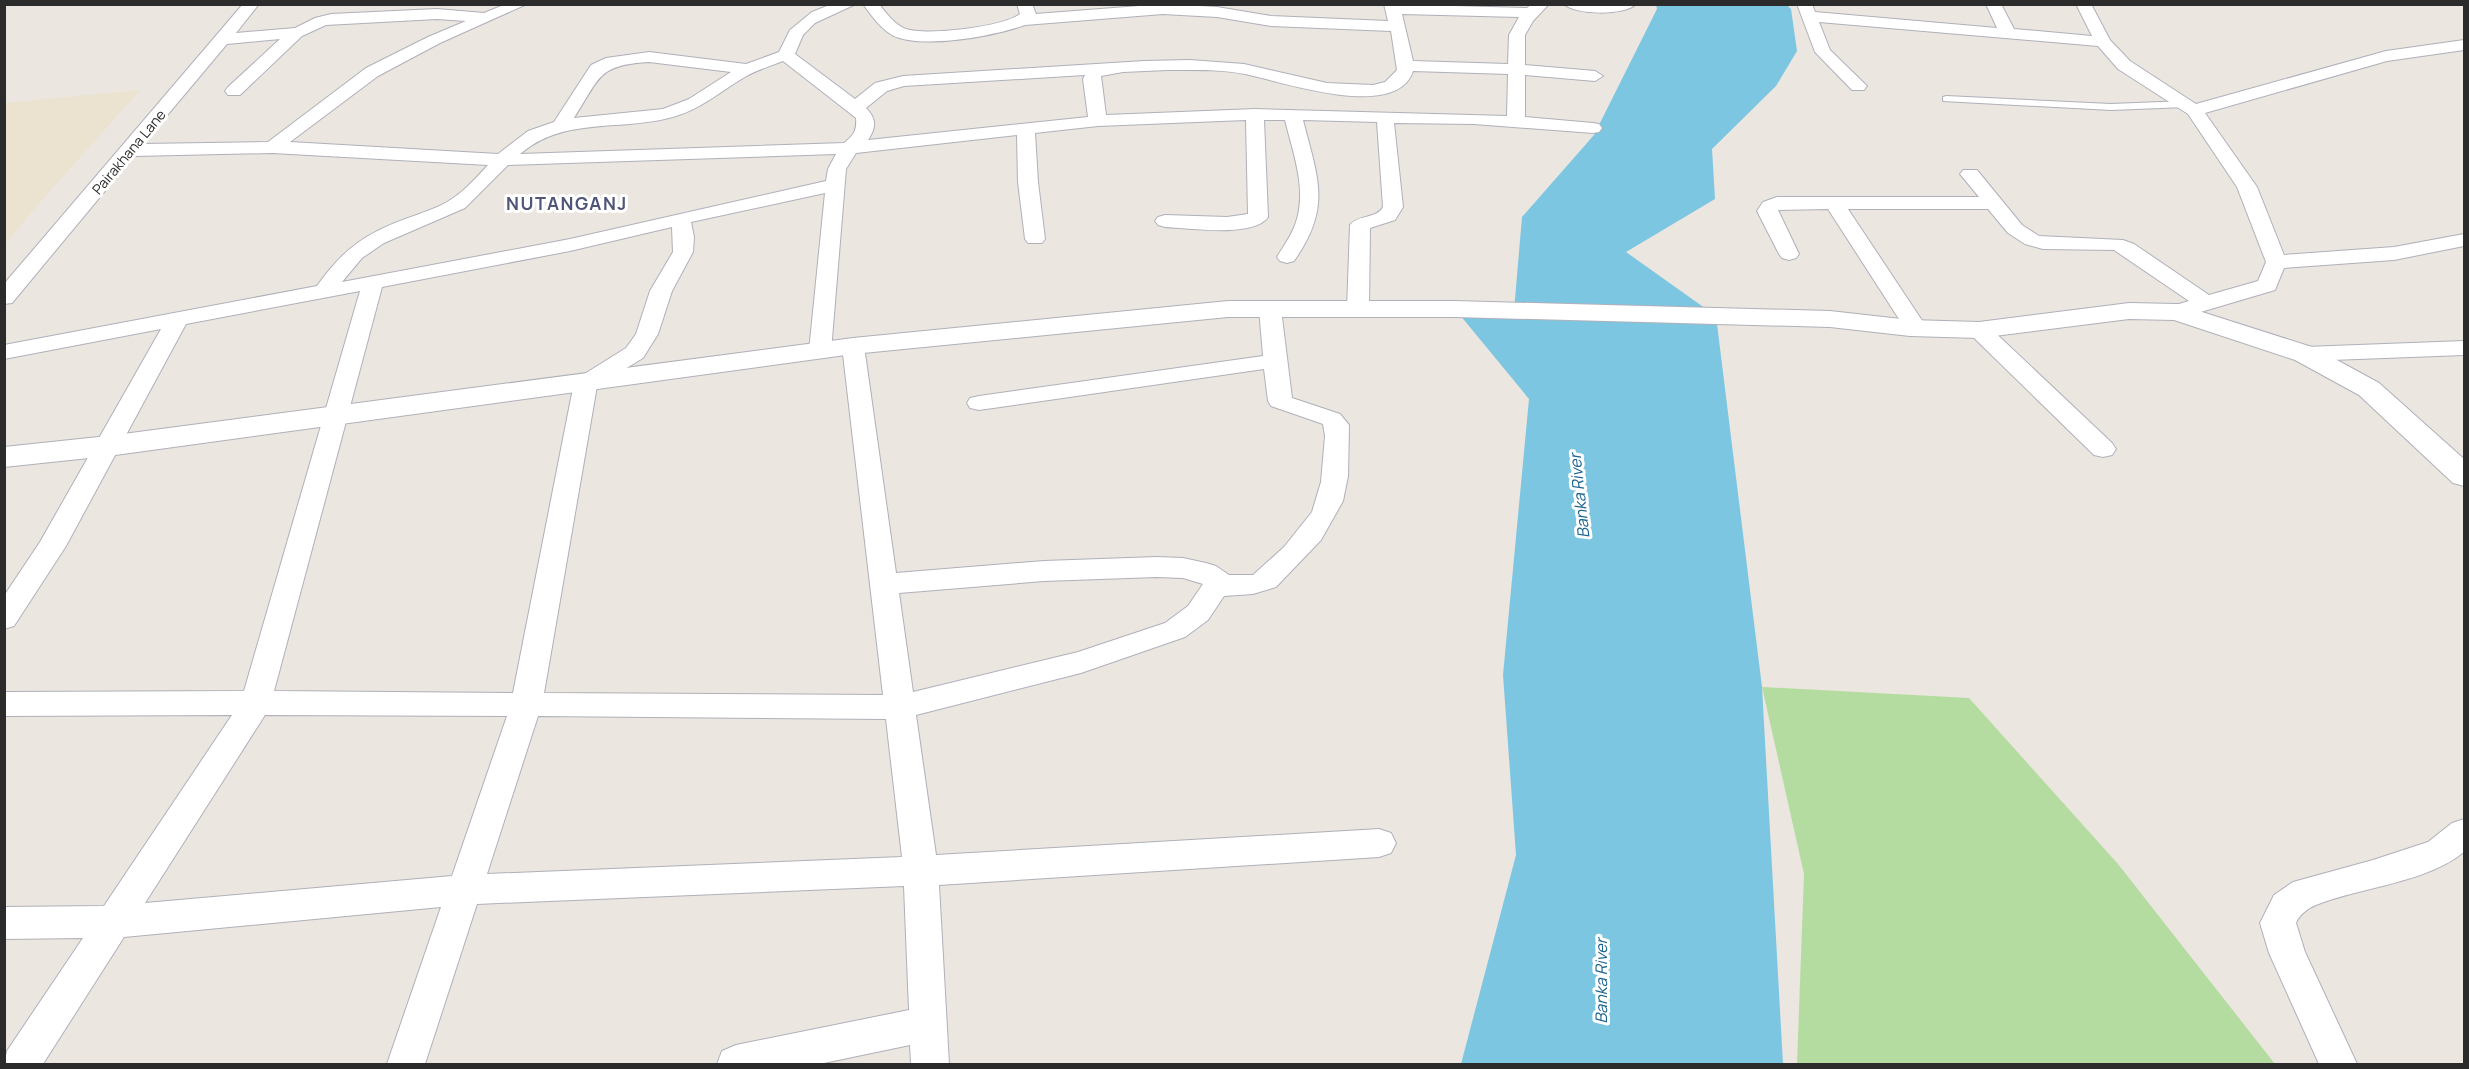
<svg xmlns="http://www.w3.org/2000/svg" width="2469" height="1069" font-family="Manrope,sans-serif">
<rect width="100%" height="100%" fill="#ebe6df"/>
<!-- education -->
<path fill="#ebe2d0" d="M140 90 41 201 5 244V103Z"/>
<!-- green -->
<path fill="#b4dca1" d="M1762 687 1969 698 2118 864 2275 1064H1797L1804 874Z"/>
<!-- water -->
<path fill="#7dc6e2" d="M1786 4 1791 9 1797 51 1776 86 1712 149 1715 199 1626 252 1716 316 1762 687 1783 1064H1461L1516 855 1503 675 1529 399 1455 309 1514 311 1522 217 1594 135 1657 9 1656 5Z"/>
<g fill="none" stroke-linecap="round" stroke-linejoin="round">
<defs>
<path id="lane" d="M1946 96 2111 104 2186 101 2190 104 2186 107 2111 110 1943 101V97Z"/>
<path id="street" d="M243 4H259L236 33 295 28 315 18 331 14 437 9 484 13 506 4H527L440 43 378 76 290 142 498 154 528 131 554 122 591 65 606 58 649 52 746 64 779 52 790 30 812 12 832 4H856L815 23 803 35 795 54 855 99 875 83 903 76 1144 61 1190 60 1244 64 1327 83 1373 85 1385 82 1397 70 1391 31 1271 26 1217 17 1163 14 1025 25C995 36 921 50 892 35 880 28 871 15 863 4H879C886 13 895 25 906 29 927 36 1003 27 1020 14L1017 4H1032L1036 14 1165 4 1217 7 1271 16 1388 21 1384 4 1527 8 1532 4H1549L1533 21 1525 35V65L1595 71 1603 76 1595 81 1525 75V117L1593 123 1599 124 1602 128 1599 132 1593 133 1474 124 1394 123 1403 207 1395 220 1370 228 1369 309 1366 314 1358 316 1350 314 1347 309 1350 225C1359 214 1377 219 1383 207L1377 122 1303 120C1318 179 1332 207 1294 261L1287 263 1280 261 1277 257C1283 247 1291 236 1295 225 1308 191 1293 153 1285 120H1264L1268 217C1254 238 1188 228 1165 227L1158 225 1155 221 1158 217 1165 215 1227 217 1248 214 1246 120 1098 126 1035 133 1038 182 1045 239 1042 243H1028L1025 239 1018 182 1017 135 856 153 846 169 831 351 828 356 820 358 812 356 809 351 825 193 691 222 694 237 693 252 672 291 658 334 643 358 597 386 544 693 883 695 842 346 845 341 853 339 861 341 864 346 896 573 1044 561 1157 557 1183 558 1206 563 1216 566 1229 575H1253L1284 547 1312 512 1321 482 1325 436 1323 424 1271 406 1268 401 1264 369 979 410 970 408 967 403 970 398 979 396 1263 356 1259 309 1262 304 1270 302 1278 304 1281 309 1292 398 1340 414 1349 425 1348 476 1343 501 1321 540 1276 587 1253 594 1224 596 1208 620 1185 637 1081 673 916 715 936 855 1379 829 1391 833 1396 843 1391 853 1379 857 939 885 949 1064H911L910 1045 819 1064H717L722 1051 736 1045 909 1010 904 886 477 904 425 1064H387L441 907 124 937 43 1064H4L7 1051 83 938 4 939V907L104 906 232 715 4 716V692L244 691 360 291 186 324 66 546 14 626 4 629V596L40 542 161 329 4 359V345L317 286C343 249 366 233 408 218 421 213 435 209 447 202 463 193 476 178 488 165L272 153 134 156 12 303 4 304V284ZM1402 14 1519 17 1509 35 1508 64 1413 61ZM437 19 466 21 428 37 366 68 268 142 143 144 227 44 280 39 228 87 225 91 228 95H240L302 36 326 25ZM783 61 856 118C857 131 854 135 844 143L520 154C563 117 618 131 669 118 699 111 719 92 745 77 757 70 770 66 783 61ZM649 62 731 72 689 99 663 109 574 118C600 78 597 65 649 62ZM1167 70C1193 70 1220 69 1245 74 1280 81 1397 122 1413 71L1508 74 1507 116 1255 109 1106 115 1101 76 1123 72ZM1085 75 1083 79 1088 117 868 140C876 128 877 119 866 108L887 91 904 86ZM836 154 828 169 826 181 570 239 342 282 362 258 384 243 465 208 508 165ZM672 227 673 252 650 291 636 334 626 348 578 378 574 383 513 693 274 691 382 287 570 251ZM1157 577 1183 578 1203 584 1188 606 1165 623 1078 652 913 692 899 593 1044 581ZM265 715 507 716 452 876 145 903ZM538 716 886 719 902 857 487 874Z
M1564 4H1636C1625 16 1575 15 1564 4Z
M1797 4H1812L1815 12 1997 28 1986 4H2001L2014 29 2092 36 2076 4H2091L2110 40 2130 61 2196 104 2386 51 2464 40V50L2387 61 2205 113 2257 187 2284 255 2394 247 2464 234V246L2394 260 2284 268 2275 290 2177 319 2169 317 2166 312 2169 307 2189 301 2114 250 2043 249 2025 244 2008 233 1988 209H1848L1927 328 1924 333 1916 335 1908 333 1828 209 1778 210 1799 254 1796 258 1789 260 1782 258 1779 254 1757 211 1763 202 1777 197H1979L1960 174 1963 170H1977L2022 225 2039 236 2123 240 2134 244 2209 295 2258 281 2266 262 2237 187 2188 114 2118 69 2098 46 1819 22 1830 50 1867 86 1864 90H1852L1815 52Z
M1979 323 1987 325 2112 443 2116 449 2112 455 2103 457 2094 455 1971 335 1968 330 1971 325Z
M2464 341V355L2305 361 2297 359 2293 354 2297 349 2305 347Z
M2464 819V852C2426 883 2361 887 2316 905 2308 908 2299 915 2296 923L2305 952 2357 1064H2319L2269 953 2260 923 2274 895 2293 882 2373 860 2428 842 2452 823Z"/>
<path id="secondary" d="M1228 301H1455L1830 311 1910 320 1979 322 2129 303 2177 304 2315 348 2379 383 2464 459V486L2453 483 2359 395 2295 360 2174 320 2129 319 1979 338 1910 336 1830 327 1455 317H1228L853 354 108 456 4 467V447L108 436 853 338Z"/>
</defs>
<!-- lane casing -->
<use href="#lane" stroke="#afb0ba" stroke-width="2"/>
<!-- street casing -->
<use href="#street" stroke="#afb0ba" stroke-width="2"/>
<!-- secondary casing -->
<use href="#secondary" stroke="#afb0ba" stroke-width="2"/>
<!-- lane -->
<use href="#lane" fill="#fff" fill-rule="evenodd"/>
<!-- street -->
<use href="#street" fill="#fff" fill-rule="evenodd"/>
<!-- secondary -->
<use href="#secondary" fill="#fff" fill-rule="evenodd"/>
</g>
<g text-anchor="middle" stroke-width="6" stroke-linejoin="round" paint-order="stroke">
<!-- far-street labels -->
<g font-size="14" fill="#2b2b2b" stroke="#fff">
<text transform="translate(129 152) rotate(-50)" y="5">Pairakhana Lane</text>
</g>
<!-- water labels -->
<g font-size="16" font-style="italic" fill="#1c658e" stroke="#fff">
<text transform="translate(1579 496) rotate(-96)" y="6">Banka River</text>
<text transform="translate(1601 981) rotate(-90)" y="6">Banka River</text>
</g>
<!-- far-district labels -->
<g font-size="18" font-weight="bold" letter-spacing="1.5" fill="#505677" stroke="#fff">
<text x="567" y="210">NUTANGANJ</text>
</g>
</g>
<!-- border -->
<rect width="2469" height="1069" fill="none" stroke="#2b2b2b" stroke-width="12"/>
</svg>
